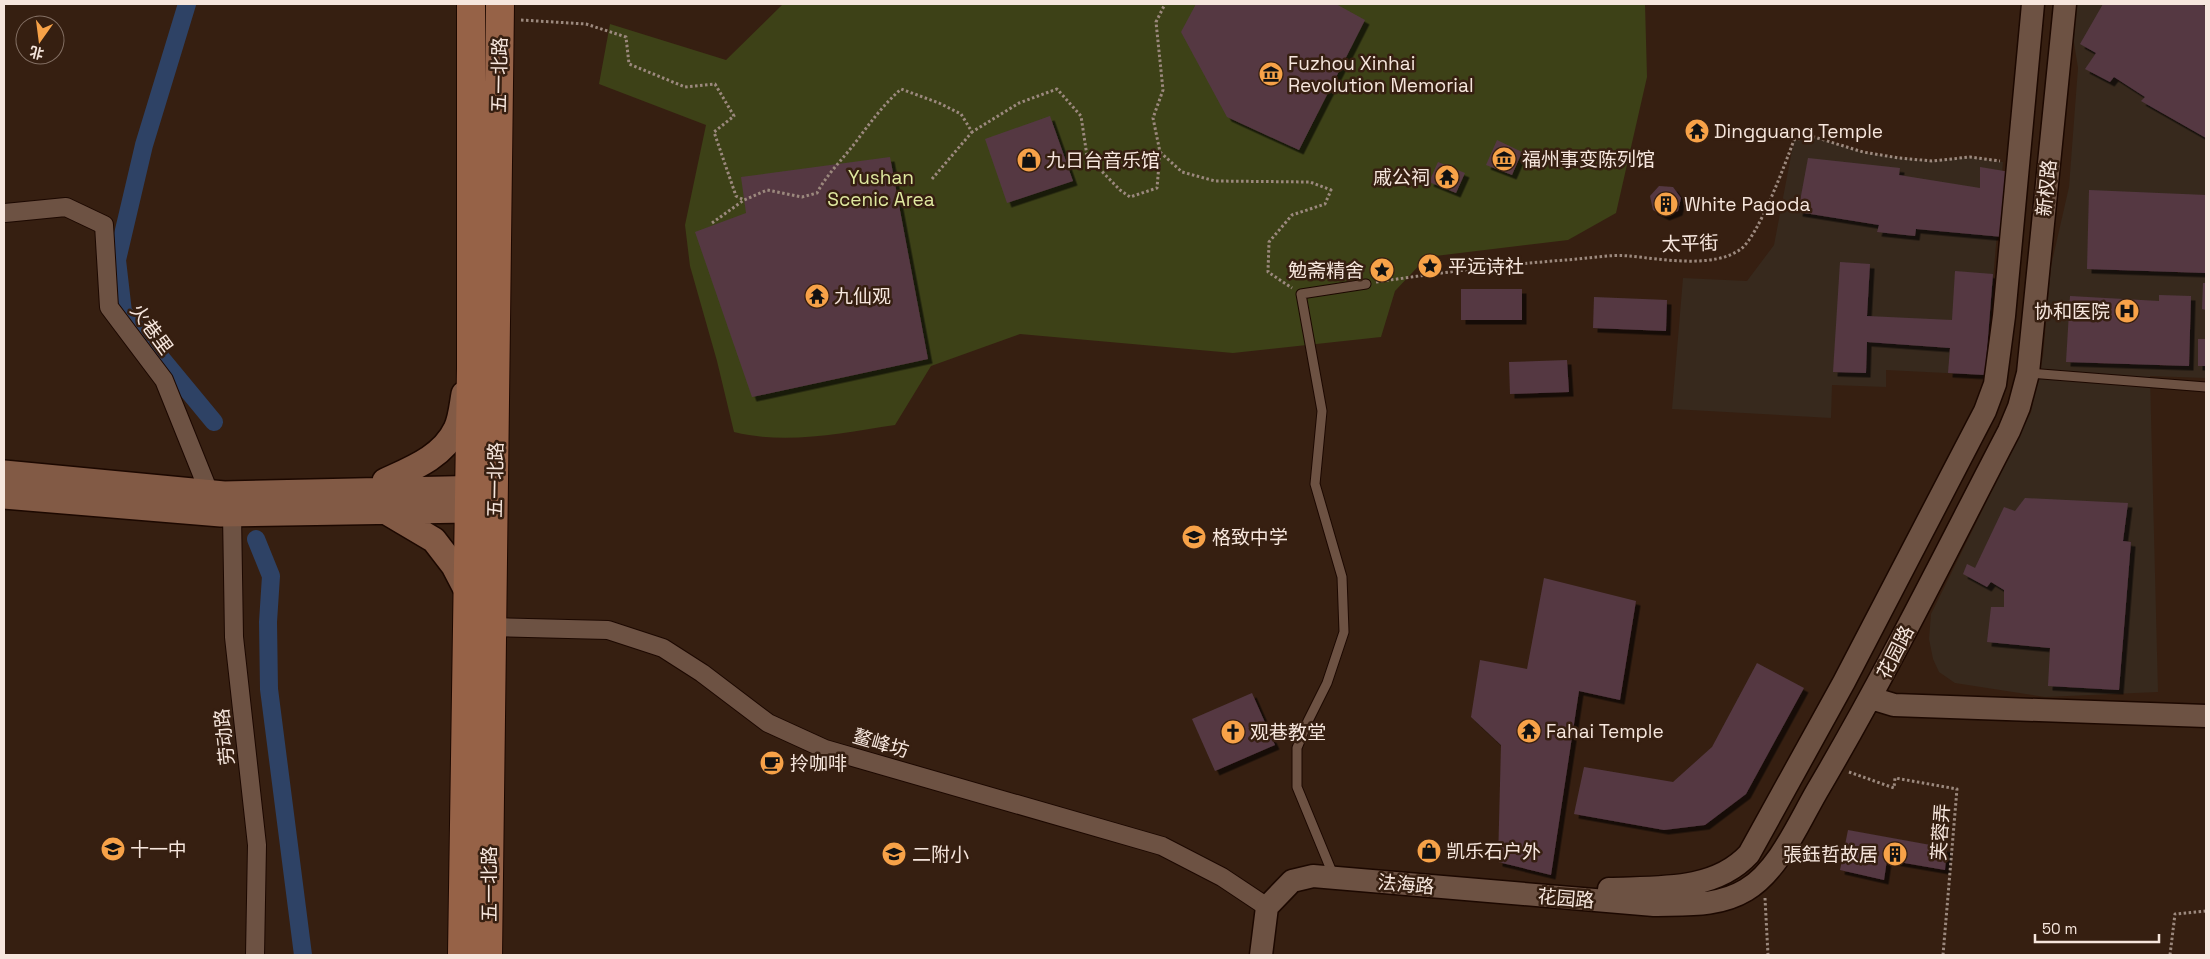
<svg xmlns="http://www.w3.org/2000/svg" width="2210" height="959" font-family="'Space Grotesk','Noto Sans SC',sans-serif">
<defs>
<filter id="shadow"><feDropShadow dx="4.5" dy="4.5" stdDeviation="0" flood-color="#0009"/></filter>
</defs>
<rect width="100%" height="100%" fill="#361f11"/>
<!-- medical -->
<path fill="#37291d" d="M2077 4H2206V378L2150 376 2158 692 2045 697 1955 683 1939 672 1933 659 1929 639 1931 614 2031 412 2043 356 2051 266 2069 187 2078 68 2073 37Z
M1811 136 1863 152 1899 158 1932 161 1970 157 2003 162 1985 375 1886 370V387L1832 385 1831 418 1672 409 1683 278 1747 281 1774 245 1794 140Z"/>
<!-- green -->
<path fill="#3d4117" d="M783 4H1645L1647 77 1616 213 1568 240 1427 257 1395 291 1381 337 1233 353 1020 334 931 366 895 425C842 433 786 445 734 432L717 361 690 266 685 225 706 125 599 84 610 24 726 60Z"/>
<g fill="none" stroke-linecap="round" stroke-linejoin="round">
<!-- canal -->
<path stroke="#2e4265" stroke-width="18" d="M187 4 144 145 117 260 123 312 214 422
M256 539 271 576 268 622 269 689 303 955"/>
</g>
<!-- building -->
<path fill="#543843" filter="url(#shadow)" d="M1196 4H1336L1365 20 1299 150 1227 117 1181 32Z
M2103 4H2201L2206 7V138L2141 101 2145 97 2114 77 2110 82 2085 69 2096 53 2080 44Z
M1050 116 1073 181 1007 203 985 139Z
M1497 140 1522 152 1512 175 1486 165Z
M890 157 928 359 752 397 695 232 746 213 741 177Z
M1808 158 1900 168 1899 175 1980 188V167L2010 172 2003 237 1916 229 1915 236 1877 232 1879 225 1798 212Z
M1438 162 1465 173 1456 193 1429 182Z
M1659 186 1673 187 1681 198 1678 211 1665 216 1653 210 1650 196Z
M2089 190 2206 195V273L2087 269Z
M1840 262 1870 264 1867 316 1952 320 1955 271 1993 274 1985 375 1948 373 1950 348 1867 342 1866 373 1833 372Z
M2203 283H2206V310L2202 309Z
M1461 289H1522V320H1461Z
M2159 295 2191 296 2189 366 2066 362 2070 296 2159 301Z
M1594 297 1667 300 1666 331 1593 328Z
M2198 339H2206V366H2198Z
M1567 360 1569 392 1510 394 1509 362Z
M2025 498 2128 503 2123 541 2131 542 2119 690 2048 686 2050 648 1987 642 1991 607H2004V590L1991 582 1987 587 1963 574 1967 564 1975 568 2004 507 2015 511Z
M1544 578 1636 601 1620 700 1579 691 1551 875 1498 862 1501 745 1471 717 1480 660 1527 669Z
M1757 663 1804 688 1746 794 1705 825 1664 830 1574 814 1584 767 1673 782 1712 747Z
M1252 693 1275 745 1215 771 1192 719Z
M1848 830 1947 848 1945 870 1887 860 1884 880 1840 870Z"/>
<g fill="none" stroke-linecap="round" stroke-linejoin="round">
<defs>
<path id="service" d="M2028 373 2206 387
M1334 877 1297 787V748L1308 721 1327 683 1344 632 1342 577 1315 484 1322 411 1301 294 1366 284"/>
<path id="minor" d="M5 213 66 207 104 225 109 307 164 380 209 492
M232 514 234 637 257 845 255 955
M491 627 608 630 663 648 702 673 768 723 825 749 1162 846 1222 877 1267 907"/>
<path id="tertiary" d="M1871 698 1894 705 2206 716
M1609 889C1657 887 1714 892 1749 854L1844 682 1985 411 1995 384 2004 316 2033 4
M1261 955 1267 907 1292 881 1313 876 1654 905C1685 904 1718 907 1746 890 1780 870 1800 819 1820 786 1888 670 1947 550 2009 431L2019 407 2028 373 2065 4"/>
<path id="secondary" d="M4 473 224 494 490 488
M383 490 385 481C411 469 443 457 456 429 461 419 462 405 464 394
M4 496 221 514 469 510 488 513
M385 511 434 540 454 566 467 591"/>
<path id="primary" d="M462 955 471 368V4
M488 955 500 4"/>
</defs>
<!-- service casing -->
<use href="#service" stroke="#1c0800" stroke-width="11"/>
<!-- minor casing -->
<use href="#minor" stroke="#1c0800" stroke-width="20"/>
<!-- tertiary casing -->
<use href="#tertiary" stroke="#1c0800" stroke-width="25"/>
<!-- secondary casing -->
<use href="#secondary" stroke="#1c0800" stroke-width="28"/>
<!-- primary casing -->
<use href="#primary" stroke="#1c0800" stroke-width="30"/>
<!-- path -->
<path stroke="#9c897e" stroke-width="3" stroke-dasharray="2.5 2.5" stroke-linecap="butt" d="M521 20 586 24 626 37 629 64 685 87 715 84 734 116 714 132 736 196 744 200 767 190 802 197 817 193C827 174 842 160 855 143 870 123 883 105 901 89L939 103 961 114 972 132 1019 103 1057 89 1081 116 1087 156 1120 190 1130 197 1157 188 1160 152 1153 118 1163 90 1156 22 1165 4
M1160 152 1182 172 1215 181 1310 182 1331 190 1325 204 1292 215 1269 242 1268 272 1292 288
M932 179 972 132
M712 223 744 200
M1376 282C1439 273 1501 265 1565 260 1586 259 1609 254 1629 256 1662 259 1713 269 1741 249 1759 235 1785 164 1794 140L1811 136 1863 152 1899 158 1932 161 1970 157 2000 161
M1849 772 1894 788 1895 778 1957 789 1943 955
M1765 898 1768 955
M2170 955 2175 914 2206 911"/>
<!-- service -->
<use href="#service" stroke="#6d5243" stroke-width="9"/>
<!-- minor -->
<use href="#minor" stroke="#6d5243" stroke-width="18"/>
<!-- tertiary -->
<use href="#tertiary" stroke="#6d5243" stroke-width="22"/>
<!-- secondary -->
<use href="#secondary" stroke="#825a45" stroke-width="25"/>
<!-- primary -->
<use href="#primary" stroke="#966247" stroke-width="28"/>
</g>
<!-- icons -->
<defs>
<symbol id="museum-disc" viewBox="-11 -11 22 22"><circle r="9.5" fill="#f7a248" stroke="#361f11"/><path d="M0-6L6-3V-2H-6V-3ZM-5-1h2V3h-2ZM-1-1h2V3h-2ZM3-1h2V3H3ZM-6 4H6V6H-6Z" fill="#111"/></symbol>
<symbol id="temple-disc" viewBox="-11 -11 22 22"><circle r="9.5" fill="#f7a248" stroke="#361f11"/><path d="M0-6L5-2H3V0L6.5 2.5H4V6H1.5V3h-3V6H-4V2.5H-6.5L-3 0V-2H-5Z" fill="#111"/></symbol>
<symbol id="shop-disc" viewBox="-11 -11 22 22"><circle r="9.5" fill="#f7a248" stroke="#361f11"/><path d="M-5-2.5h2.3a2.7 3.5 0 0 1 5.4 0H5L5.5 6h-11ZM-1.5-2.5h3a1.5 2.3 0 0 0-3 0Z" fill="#111"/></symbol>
<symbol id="building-disc" viewBox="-11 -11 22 22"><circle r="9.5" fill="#f7a248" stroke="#361f11"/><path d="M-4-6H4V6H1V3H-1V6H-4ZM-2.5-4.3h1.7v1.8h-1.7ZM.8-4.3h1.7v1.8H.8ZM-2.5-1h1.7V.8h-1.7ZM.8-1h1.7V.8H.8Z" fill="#111"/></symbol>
<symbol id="sight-disc" viewBox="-11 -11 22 22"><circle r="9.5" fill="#f7a248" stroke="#361f11"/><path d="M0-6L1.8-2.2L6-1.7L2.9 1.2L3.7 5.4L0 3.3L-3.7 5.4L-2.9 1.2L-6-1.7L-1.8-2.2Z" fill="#111"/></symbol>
<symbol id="hospital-disc" viewBox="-11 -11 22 22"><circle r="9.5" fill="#f7a248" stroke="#361f11"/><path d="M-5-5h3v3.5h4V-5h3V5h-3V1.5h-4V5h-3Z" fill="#111"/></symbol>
<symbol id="school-disc" viewBox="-11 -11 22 22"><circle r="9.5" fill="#f7a248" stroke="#361f11"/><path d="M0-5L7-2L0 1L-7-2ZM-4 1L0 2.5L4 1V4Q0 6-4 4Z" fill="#111"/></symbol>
<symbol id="church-disc" viewBox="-11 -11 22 22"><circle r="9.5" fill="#f7a248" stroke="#361f11"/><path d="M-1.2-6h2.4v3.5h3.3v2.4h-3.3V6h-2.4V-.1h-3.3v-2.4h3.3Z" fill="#111"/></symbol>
<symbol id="cafe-disc" viewBox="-11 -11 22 22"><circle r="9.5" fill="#f7a248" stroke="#361f11"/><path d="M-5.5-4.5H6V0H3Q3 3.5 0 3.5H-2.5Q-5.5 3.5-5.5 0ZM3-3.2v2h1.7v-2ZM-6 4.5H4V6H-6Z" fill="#111"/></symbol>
</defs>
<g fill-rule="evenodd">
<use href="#museum-disc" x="1257" y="60" width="28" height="28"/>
<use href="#temple-disc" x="1683" y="117" width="28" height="28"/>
<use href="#museum-disc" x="1490" y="145" width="28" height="28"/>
<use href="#shop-disc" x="1015" y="146" width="28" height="28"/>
<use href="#temple-disc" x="1433" y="163" width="28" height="28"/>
<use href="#building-disc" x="1652" y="190" width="28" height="28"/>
<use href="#sight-disc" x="1416" y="252" width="28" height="28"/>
<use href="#sight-disc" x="1368" y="256" width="28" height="28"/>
<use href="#temple-disc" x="803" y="282" width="28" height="28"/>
<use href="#hospital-disc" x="2113" y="297" width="28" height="28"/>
<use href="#school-disc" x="1180" y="523" width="28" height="28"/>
<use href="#temple-disc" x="1515" y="717" width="28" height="28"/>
<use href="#church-disc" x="1219" y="718" width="28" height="28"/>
<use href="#cafe-disc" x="758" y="749" width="28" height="28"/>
<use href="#school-disc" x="99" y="835" width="28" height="28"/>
<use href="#shop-disc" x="1415" y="837" width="28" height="28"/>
<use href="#school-disc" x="880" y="840" width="28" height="28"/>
<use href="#building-disc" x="1881" y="840" width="28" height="28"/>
</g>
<g text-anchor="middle" stroke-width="5" stroke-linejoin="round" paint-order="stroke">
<!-- poi labels -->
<g font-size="19" fill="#f6e6dd" stroke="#361f11" text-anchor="start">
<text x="1288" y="70">Fuzhou Xinhai<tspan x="1288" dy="22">Revolution Memorial</tspan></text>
<text x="1714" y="138">Dingguang Temple</text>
<text x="1522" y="166">福州事变陈列馆</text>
<text x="1046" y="167">九日台音乐馆</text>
<text x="1430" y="184" text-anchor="end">戚公祠</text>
<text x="1684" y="211">White Pagoda</text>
<text x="1448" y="273">平远诗社</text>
<text x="1364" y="277" text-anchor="end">勉斋精舍</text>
<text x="834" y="303">九仙观</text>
<text x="2110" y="318" text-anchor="end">协和医院</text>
<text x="1212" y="544">格致中学</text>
<text x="1546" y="738">Fahai Temple</text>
<text x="1250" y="739">观巷教堂</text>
<text x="790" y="770">拎咖啡</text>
<text x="130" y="856">十一中</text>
<text x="1446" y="858">凯乐石户外</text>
<text x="912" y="861">二附小</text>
<text x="1878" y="861" text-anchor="end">張鈺哲故居</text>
</g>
<!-- street labels -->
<g font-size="19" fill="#f6e6dd" stroke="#361f11">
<text transform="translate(499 75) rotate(-89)" y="7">五一北路</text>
<text transform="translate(2046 188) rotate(-84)" y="7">新权路</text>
<text transform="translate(1690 243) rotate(-2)" y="7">太平街</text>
<text transform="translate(152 329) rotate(54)" y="7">火巷里</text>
<text transform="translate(495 480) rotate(-89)" y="7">五一北路</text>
<text transform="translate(1895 652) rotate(-63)" y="7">花园路</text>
<text transform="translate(224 737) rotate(-96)" y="7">劳动路</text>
<text transform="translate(881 743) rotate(16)" y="7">鳌峰坊</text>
<text transform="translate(1940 832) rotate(-86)" y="7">芙蓉弄</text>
<text transform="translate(489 884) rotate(-90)" y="7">五一北路</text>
<text transform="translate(1406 884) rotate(5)" y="7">法海路</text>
<text transform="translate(1566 898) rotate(5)" y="7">花园路</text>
</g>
<!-- park labels -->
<g font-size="19" fill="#dfe89f" stroke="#361f11">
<text x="881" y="184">Yushan<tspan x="881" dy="22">Scenic Area</tspan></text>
</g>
</g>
<!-- border -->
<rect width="2210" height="959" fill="none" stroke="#f6e6dd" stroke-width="10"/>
<!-- north arrow -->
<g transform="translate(40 40) rotate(194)"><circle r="24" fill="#361f11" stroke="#836f63"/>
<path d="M0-4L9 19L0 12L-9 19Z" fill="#f7a248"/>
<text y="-8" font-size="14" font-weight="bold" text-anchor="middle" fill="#f6e6dd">北</text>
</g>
<!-- scale -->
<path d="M2035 934v8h124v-8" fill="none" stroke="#f6e6dd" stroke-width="2.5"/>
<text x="2042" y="934" font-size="15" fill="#f6e6dd" stroke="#361f11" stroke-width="4" paint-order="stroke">50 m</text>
</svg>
